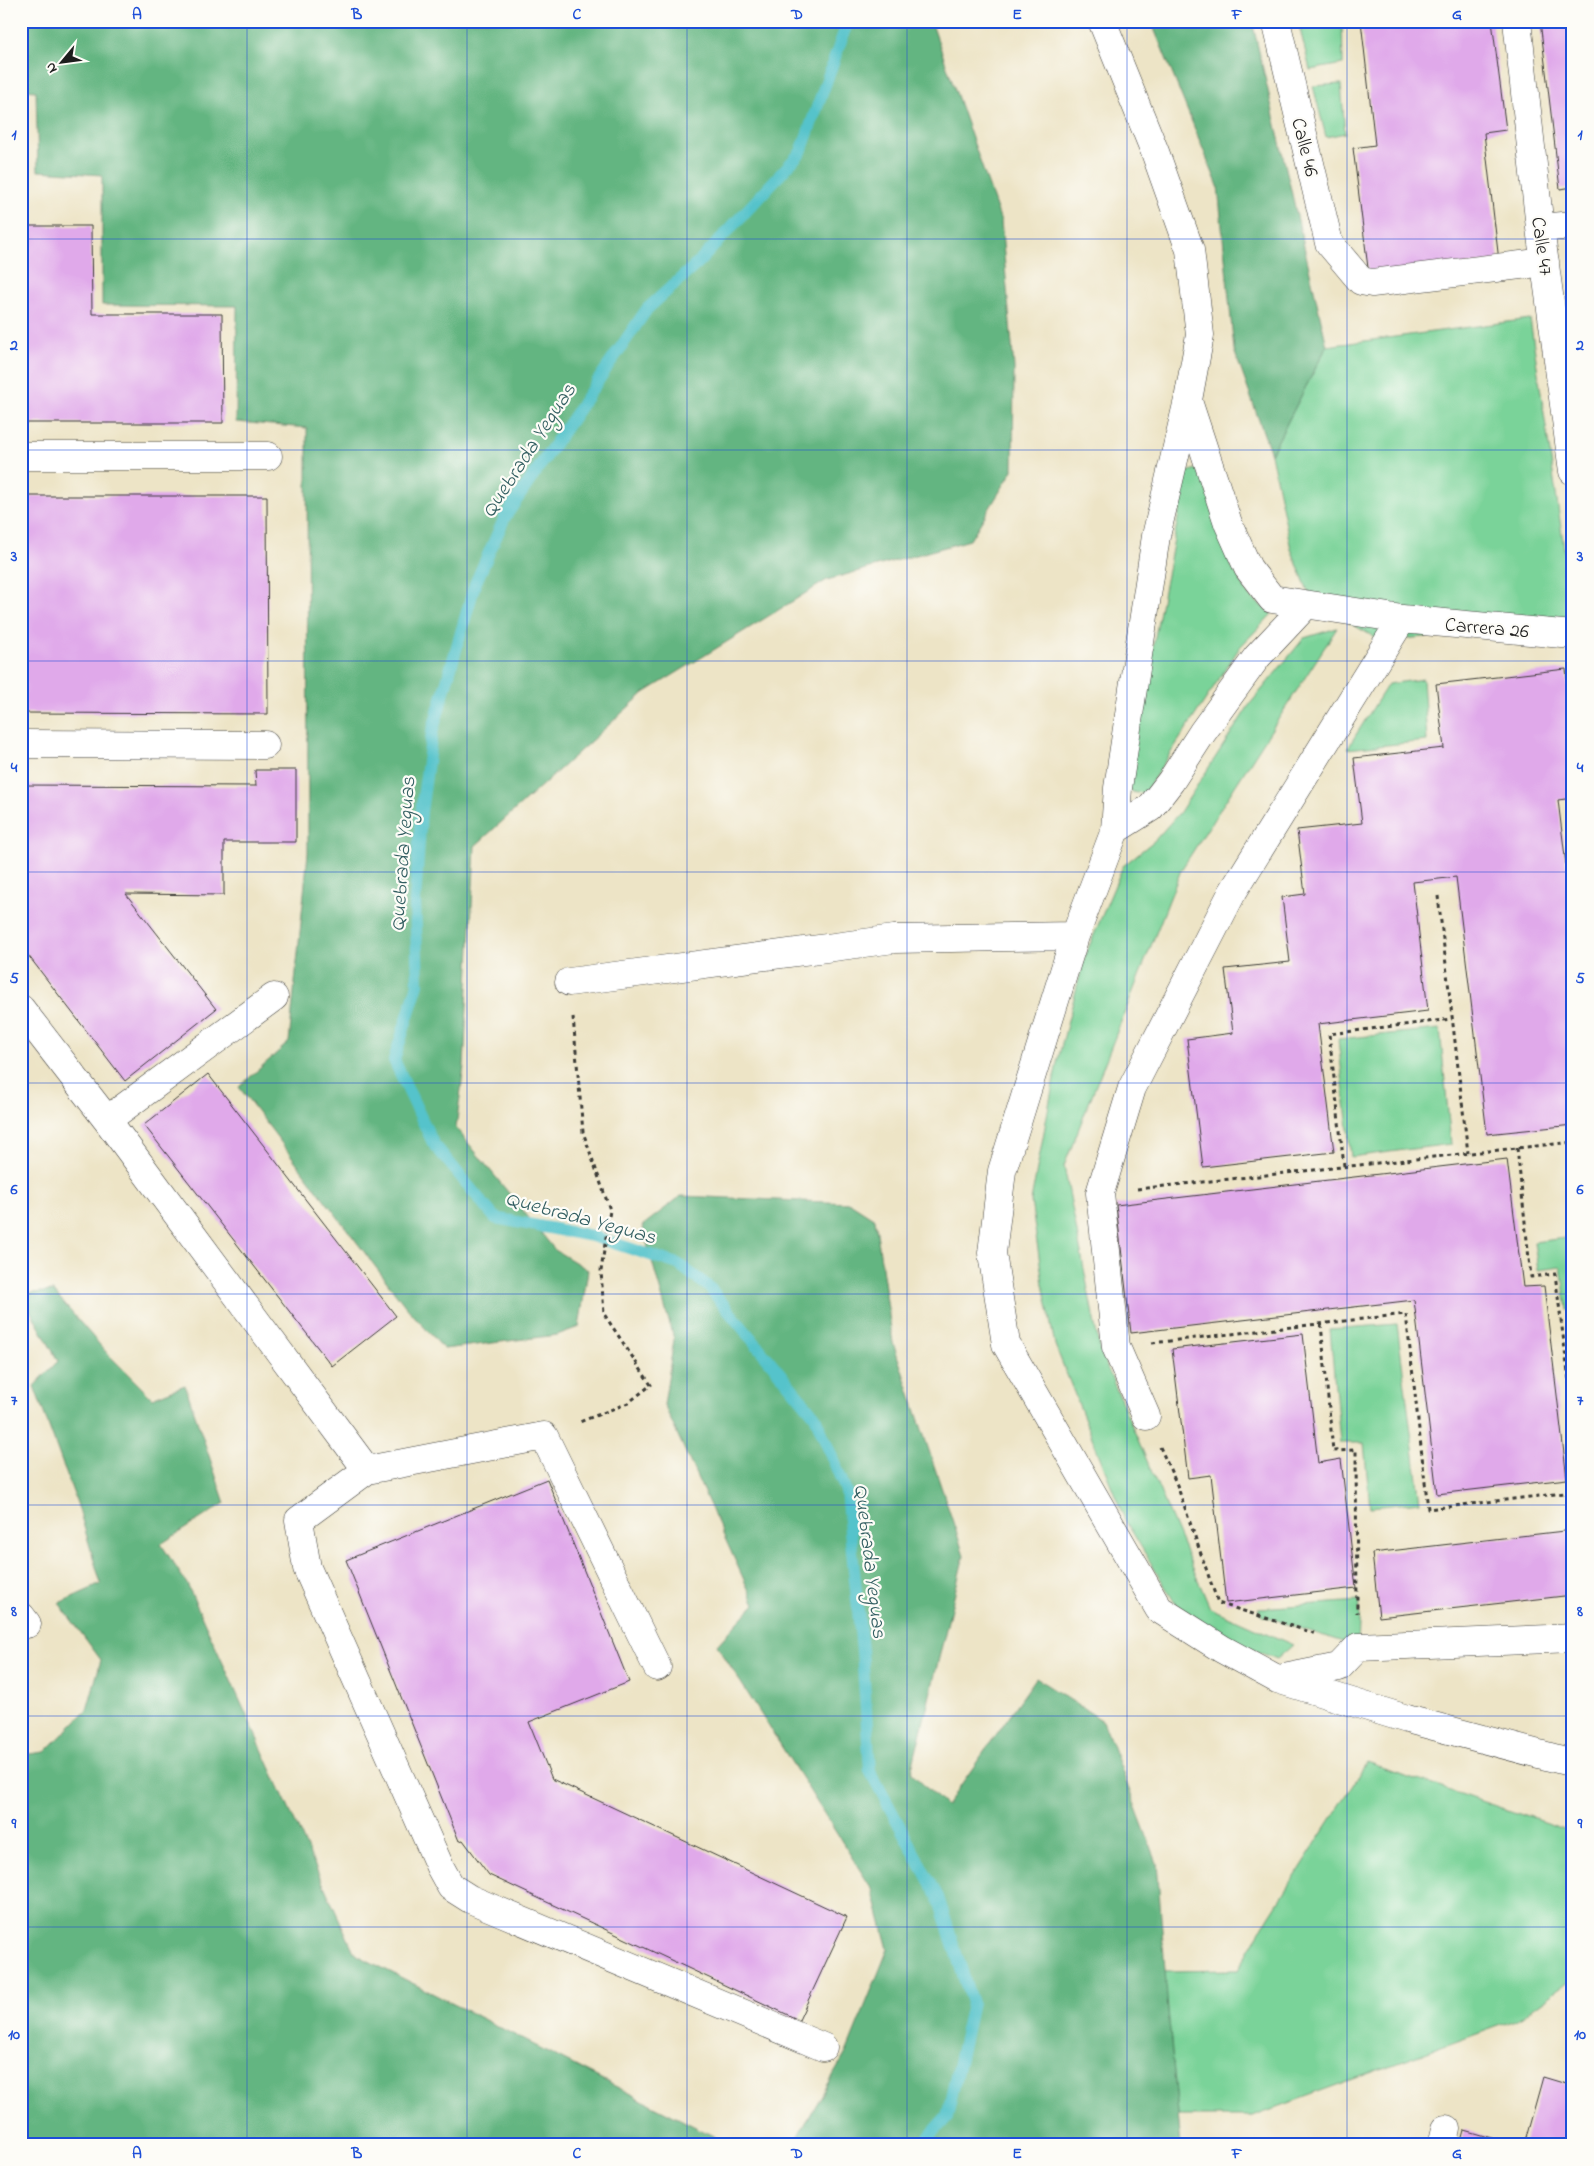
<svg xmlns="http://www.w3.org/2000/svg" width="1594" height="2166" font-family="'Indie Flower',sans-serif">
<rect width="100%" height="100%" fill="#fdfcf7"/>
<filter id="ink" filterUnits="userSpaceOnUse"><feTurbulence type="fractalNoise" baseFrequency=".02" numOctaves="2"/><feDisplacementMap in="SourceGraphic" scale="10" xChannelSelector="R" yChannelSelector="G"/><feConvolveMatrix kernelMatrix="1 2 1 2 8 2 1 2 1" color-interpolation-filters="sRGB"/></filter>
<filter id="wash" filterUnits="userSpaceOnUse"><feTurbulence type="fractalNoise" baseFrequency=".0096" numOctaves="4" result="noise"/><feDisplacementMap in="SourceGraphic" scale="20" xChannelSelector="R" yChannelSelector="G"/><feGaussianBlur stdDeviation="1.12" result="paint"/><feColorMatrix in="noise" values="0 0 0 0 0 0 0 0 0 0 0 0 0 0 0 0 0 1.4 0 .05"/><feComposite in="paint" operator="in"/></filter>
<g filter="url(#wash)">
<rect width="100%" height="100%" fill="#ede4c6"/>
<!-- green -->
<path fill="#7ad399" stroke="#4b785a" d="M1298 21H1342L1343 64 1310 70Z
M1341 84 1345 133 1326 137 1313 86Z
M1530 319 1573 608V623L1381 641 1312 601 1291 549 1271 454 1327 346Z
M1196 469 1203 480 1229 562 1250 597 1272 614 1240 647 1145 792 1136 793 1130 791 1127 781 1187 472Z
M1337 628 1181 870 1064 1166 1100 1351 1210 1608 1293 1645 1277 1659 1226 1639 1175 1603 1125 1520 1055 1345 1043 1284 1031 1201 1057 1063 1085 956 1123 866 1155 840 1180 812 1250 704 1304 638Z
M1423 679 1427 741 1347 749 1388 684Z
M1440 1029 1451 1144 1351 1157 1338 1039Z
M1573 1237V1310H1567L1561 1267 1538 1270 1534 1242Z
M1397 1324 1420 1502 1370 1507 1364 1443H1340L1330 1329Z
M1360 1601 1358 1647 1263 1616 1259 1608Z
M1367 1763 1573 1832V1979L1518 2019 1252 2116H1178L1164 1971 1238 1970 1269 1916Z"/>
<!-- forest -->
<path fill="#63b581" stroke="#40684e" d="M21 21H931L1001 221 1014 368 1013 470 970 540 827 580 644 693 475 846 464 1066 456 1128 555 1250 588 1270 579 1327 557 1335 444 1349 406 1307 239 1087 289 1042 308 853 307 428 236 422 237 306 102 305V175L38 171 36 91 21 90Z
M1151 21H1252L1327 346 1271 454 1234 350 1218 186Z
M681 1196 850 1203 875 1219 893 1343 964 1555 911 1773 946 1806 1036 1678 1103 1721 1157 1863 1168 2010 1181 2145H793L846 2053 888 1949 872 1889 717 1645 755 1604 664 1405 674 1339 642 1226Z
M53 1291 106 1352 152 1398 185 1385 225 1503 161 1544 187 1584 355 1954 731 2145H21V1755L45 1752 87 1710 101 1660 59 1603 101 1584 77 1503 34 1386 58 1361 21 1294Z"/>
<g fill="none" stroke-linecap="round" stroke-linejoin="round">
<!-- stream -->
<path stroke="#55c3cb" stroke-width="12" d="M848 21 801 152 700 261 647 309 505 517 475 584 432 733 421 812 415 901 418 984 394 1060 433 1143 495 1218 592 1236 678 1264 709 1287 815 1416 846 1491 862 1650 870 1771 938 1897 972 2003 947 2117 922 2145"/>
</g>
<g id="blocks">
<!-- building -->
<path fill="#e0a9ea" d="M1361 21H1492L1506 130 1484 133 1499 261 1369 276 1353 148 1375 145Z
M1540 21H1573V187L1560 189Z
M21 101H25V181H21Z
M21 226H91L92 314H222L223 423H21Z
M21 496H267L268 714 21 713Z
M1566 669 1573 728V798L1558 800 1566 865 1573 864V1125L1487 1134 1456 877 1413 882 1428 1011 1318 1024 1334 1152 1203 1167 1187 1039 1233 1033 1225 969 1290 962 1282 897 1305 894 1297 830 1362 823 1354 758 1444 748 1436 684Z
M255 770H296V842H224V895L126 894 216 1009 125 1081 21 946V785L256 786Z
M208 1074 396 1316 332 1366 144 1125Z
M1507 1159 1523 1287 1544 1286 1567 1479 1437 1494 1414 1300 1131 1333 1116 1205Z
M1303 1334 1318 1463 1341 1459 1356 1588 1226 1603 1211 1475 1188 1478 1172 1349Z
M547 1479 629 1682 529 1722 552 1779 847 1917 799 2020 489 1875 463 1840 459 1841 346 1560Z
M1573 1530V1595L1379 1617 1372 1553Z
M1543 2077 1573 2086V2145H1524Z
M1464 2130 1512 2144V2145H1460Z"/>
</g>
</g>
<g filter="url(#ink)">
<use href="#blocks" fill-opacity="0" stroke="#3b3a36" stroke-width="1"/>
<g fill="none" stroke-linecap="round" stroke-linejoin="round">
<defs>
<path id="minor" d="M1102 21 1155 152 1190 250 1200 335 1188 400 1156 536 1118 788 1115 830 1075 936 1002 1171 992 1253 1006 1344 1159 1609 1222 1649 1277 1679 1407 1719 1573 1763
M1276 21 1329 243 1361 281 1372 283 1545 262
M1517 21 1540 228 1573 471
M1540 228 1573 225
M1188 401 1228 523 1248 568 1272 599 1402 619 1573 635
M21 456H268
M21 744 265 745
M1115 830 1150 808 1171 781 1202 733 1257 657 1305 606
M569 982 894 939 1075 936
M21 1009 107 1120 367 1470
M107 1120 274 997
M1146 1416 1116 1347 1100 1193 1132 1088 1232 893 1402 619
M21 1616 27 1624
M657 1667 544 1436 367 1470 299 1520 307 1568 440 1867 451 1887 470 1899 823 2047
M1279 1679 1339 1667 1358 1647 1573 1638
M1442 2145 1446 2129"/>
</defs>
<!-- minor casing -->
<use href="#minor" stroke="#3b3a36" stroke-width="29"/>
<!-- path -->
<path stroke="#3b3a36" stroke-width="3" stroke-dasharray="4 4" stroke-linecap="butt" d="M1438 896 1468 1153
M573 1017 583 1132 610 1210 601 1271 604 1314 651 1385 628 1403 577 1423
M1517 1148 1531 1277 1555 1274 1573 1411
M1344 1166 1329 1034 1452 1019
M1137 1189 1573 1142
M1321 1324 1333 1451 1356 1450 1357 1613
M1152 1343 1406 1314 1428 1509 1573 1492
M1160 1447 1177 1485 1218 1603 1317 1634"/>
<!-- minor -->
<use href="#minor" stroke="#fff" stroke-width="28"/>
</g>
</g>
<!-- grid -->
<path fill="none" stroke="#1d4ed8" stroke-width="1" stroke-opacity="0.55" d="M247 21V2145M467 21V2145M687 21V2145M907 21V2145M1127 21V2145M1347 21V2145M21 239H1573M21 450H1573M21 661H1573M21 872H1573M21 1083H1573M21 1294H1573M21 1505H1573M21 1716H1573M21 1927H1573"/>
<g text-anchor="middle" stroke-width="4.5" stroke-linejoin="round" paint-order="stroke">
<!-- street labels -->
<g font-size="20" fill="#1c1c1c" stroke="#fdfcf7">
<text transform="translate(1306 147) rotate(76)" y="7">Calle 46</text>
<text transform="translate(1543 246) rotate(82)" y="7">Calle 47</text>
<text transform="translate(1487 627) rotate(5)" y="7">Carrera 26</text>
</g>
<!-- water labels -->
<g font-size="21" font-style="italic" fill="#335f62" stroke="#fdfcf7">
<text transform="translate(528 450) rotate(-57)" y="7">Quebrada Yeguas</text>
<text transform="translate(402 854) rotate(-86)" y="7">Quebrada Yeguas</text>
<text transform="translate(581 1217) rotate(15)" y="7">Quebrada Yeguas</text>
<text transform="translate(871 1561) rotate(83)" y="7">Quebrada Yeguas</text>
</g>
</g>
<!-- margin -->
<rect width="1594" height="2166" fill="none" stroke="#fdfcf7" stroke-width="55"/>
<!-- north arrow -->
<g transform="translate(62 62) rotate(241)" stroke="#fdfcf7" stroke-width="4" paint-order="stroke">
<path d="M0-4L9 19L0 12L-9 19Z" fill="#1c1c1c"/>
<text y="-8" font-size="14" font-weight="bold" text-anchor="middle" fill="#1c1c1c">N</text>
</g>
<rect x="28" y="28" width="1538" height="2110" fill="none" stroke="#1d4ed8" stroke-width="2"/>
<g font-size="16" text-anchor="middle" font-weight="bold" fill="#1d4ed8">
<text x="137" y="19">A</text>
<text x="357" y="19">B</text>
<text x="577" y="19">C</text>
<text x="797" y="19">D</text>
<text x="1017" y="19">E</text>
<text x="1237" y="19">F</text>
<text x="1457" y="19">G</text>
<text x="14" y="139">1</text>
<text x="1580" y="139">1</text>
<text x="14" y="350">2</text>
<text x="1580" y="350">2</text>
<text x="14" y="561">3</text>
<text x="1580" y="561">3</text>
<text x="14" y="772">4</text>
<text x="1580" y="772">4</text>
<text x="14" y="983">5</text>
<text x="1580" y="983">5</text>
<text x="14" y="1194">6</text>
<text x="1580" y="1194">6</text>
<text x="14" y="1405">7</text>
<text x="1580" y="1405">7</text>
<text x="14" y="1616">8</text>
<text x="1580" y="1616">8</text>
<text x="14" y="1828">9</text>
<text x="1580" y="1828">9</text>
<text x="14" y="2039">10</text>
<text x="1580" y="2039">10</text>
<text x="137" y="2158">A</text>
<text x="357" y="2158">B</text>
<text x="577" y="2158">C</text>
<text x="797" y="2158">D</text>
<text x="1017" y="2158">E</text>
<text x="1237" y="2158">F</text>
<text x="1457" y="2158">G</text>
</g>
</svg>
